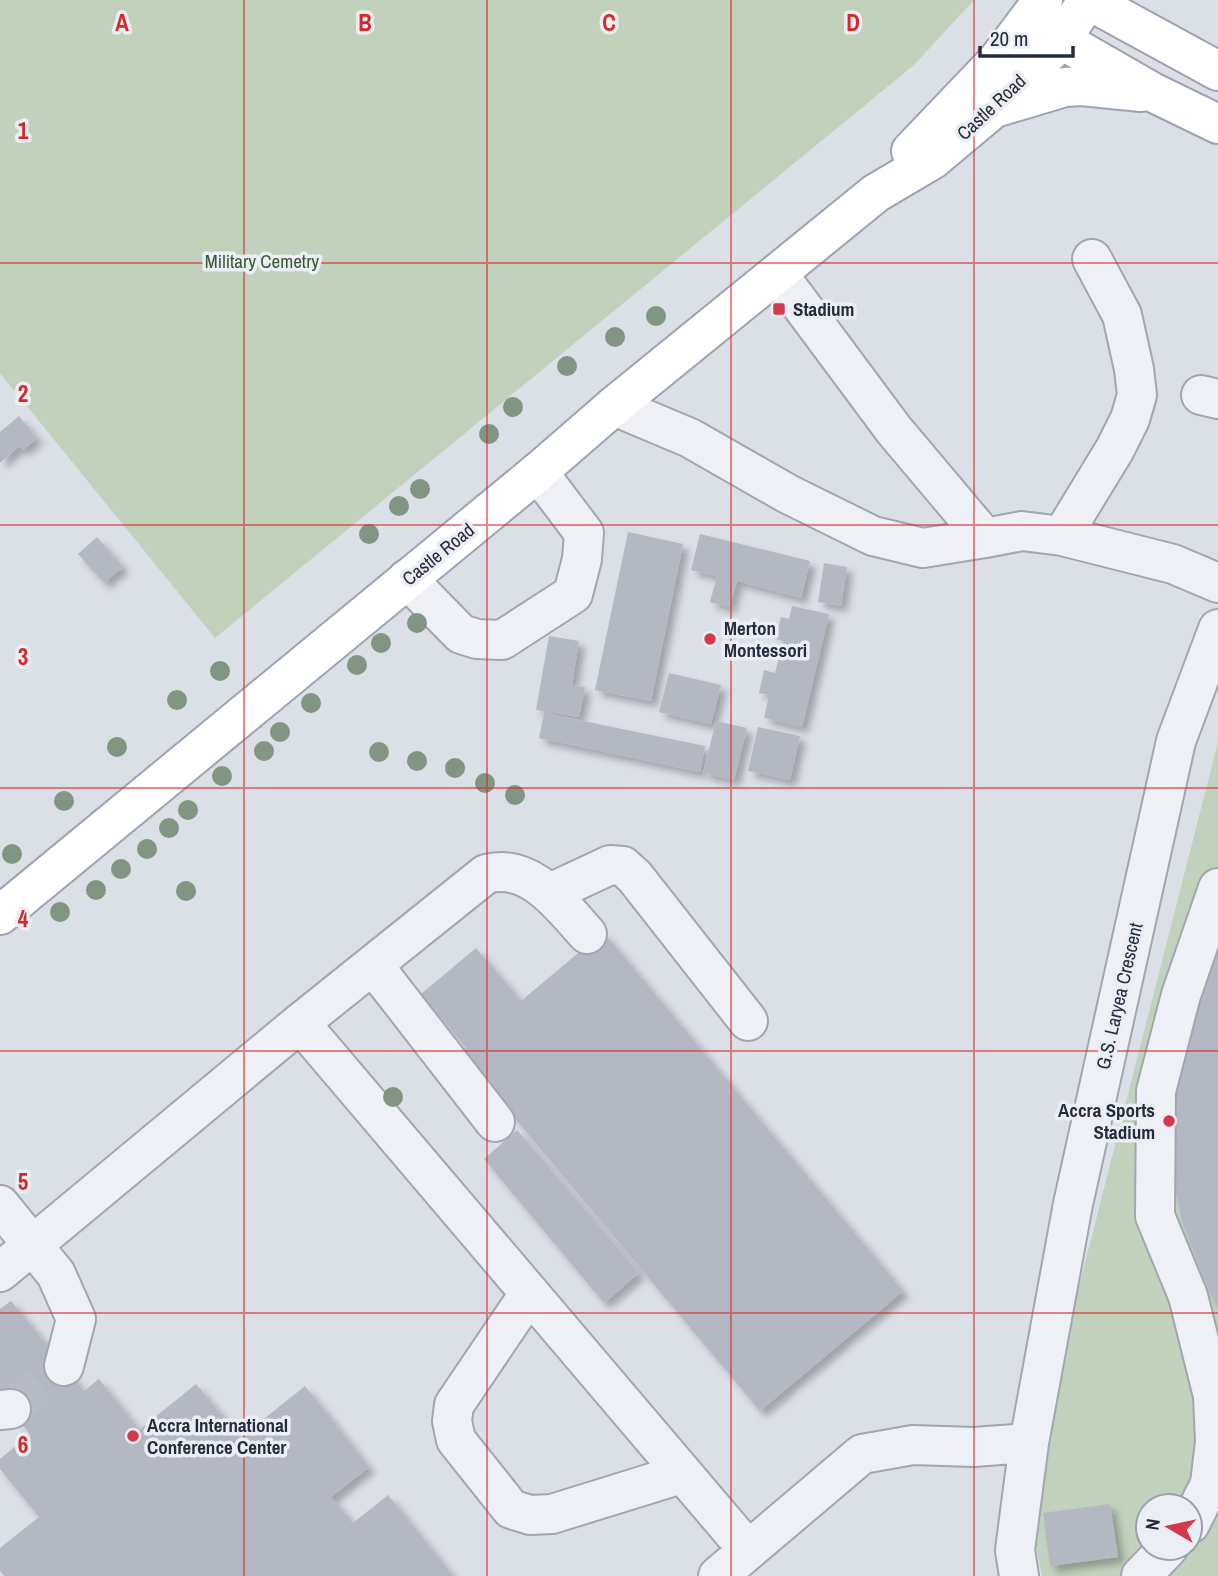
<svg xmlns="http://www.w3.org/2000/svg" width="1218" height="1576" font-family="'Archivo Narrow',sans-serif">
<defs>
<filter id="shadow"><feDropShadow dx="6" dy="6" stdDeviation="3.5" flood-color="#0004"/></filter>
</defs>
<rect width="100%" height="100%" fill="#dbdfe6"/>
<!-- green -->
<path fill="#c1d1bc" fill-rule="evenodd" d="M0 0H974L914 65 215 638 0 373Z
M1218 742V1576H1042L1026 1494ZM1148 1506H1190V1548H1148Z"/>
<!-- building -->
<path fill="#b3b8c3" filter="url(#shadow)" d="M19 416 37 438 23 450 19 446 0 463V432Z
M628 532 683 544 651 701 595 690Z
M700 534 810 561 801 598 737 581 730 607 710 602 717 576 691 570Z
M97 537 123 567 104 583 78 554Z
M824 563 847 567 841 606 818 602Z
M792 606 829 614 802 727 764 718 769 695 759 693 764 670 775 673 783 641 776 639 781 617 789 619Z
M549 636 579 641 572 685 585 687 579 717 536 710Z
M669 673 721 685 711 724 659 712Z
M544 713 705 746 700 772 539 738Z
M716 721 747 728 734 780 703 773Z
M758 727 800 736 790 780 748 771Z
M1218 931V1306L1210 1294 1182 1221 1169 1159 1171 1071Z
M603 932 903 1291 760 1411 460 1053 466 1048 421 994 476 948 521 1001Z
M517 1130 639 1273 604 1303 484 1159Z
M11 1301 84 1391 99 1379 139 1430 196 1384 240 1438 305 1386 369 1467 331 1497 353 1523 388 1495 453 1576H4L0 1571V1548L39 1517 0 1469V1459L30 1434 0 1396V1309Z
M1110 1504 1118 1557 1050 1566 1043 1513Z"/>
<g fill="none" stroke-linecap="round" stroke-linejoin="round">
<!-- minor-tunnel -->
<path stroke="#b7bbc4" stroke-width="38" stroke-dasharray="38 19" stroke-linecap="butt" d="M11 1409 64 1366"/>
<defs>
<path id="minor" d="M778 274 894 430 985 538 1022 531 1062 536 1173 564 1218 583
M1201 395 1218 399
M614 406 690 438 788 494 873 536 923 548 985 538
M1062 536 1115 449 1130 419 1137 395 1134 369 1122 315 1092 259
M407 579 461 634 477 639 502 640 573 594 582 559 584 533 538 472
M550 893 610 865 623 866 635 877 748 1021
M373 965 495 1122
M300 1023 748 1550
M0 1205 56 1274 76 1319 64 1366
M0 1272 300 1023 486 874C530 862 561 905 587 934
M529 1294 454 1405 452 1421 456 1440 511 1509 530 1515 552 1514 681 1474
M0 1410 11 1409
M1190 1524 1210 1484 1215 1442 1213 1396 1188 1296 1155 1216 1156 1091 1181 995 1218 888
M718 1576 862 1454 913 1445 974 1447 1029 1443
M1019 1576 1015 1550 1029 1443 1073 1204 1176 741 1218 629
M1141 1576 1168 1548"/>
<path id="major" d="M1088 0 1218 71
M1039 27 1152 92 1218 124
M998 107 1065 87 1082 86 1141 92
M911 151 997 61 1043 0
M0 915 538 472 614 406 876 193 932 160 993 109 1061 40 1088 0"/>
</defs>
<!-- minor casing -->
<use href="#minor" stroke="#a1a6b0" stroke-width="42"/>
<!-- major casing -->
<use href="#major" stroke="#9aa3b2" stroke-width="42"/>
<!-- minor -->
<use href="#minor" stroke="#eef0f5" stroke-width="38"/>
<!-- major -->
<use href="#major" stroke="#fff" stroke-width="38"/>
</g>
<!-- trees -->
<g fill="#819583">
<circle cx="656" cy="316" r="10"/>
<circle cx="615" cy="337" r="10"/>
<circle cx="567" cy="366" r="10"/>
<circle cx="513" cy="407" r="10"/>
<circle cx="489" cy="434" r="10"/>
<circle cx="420" cy="489" r="10"/>
<circle cx="399" cy="506" r="10"/>
<circle cx="369" cy="534" r="10"/>
<circle cx="417" cy="623" r="10"/>
<circle cx="381" cy="643" r="10"/>
<circle cx="357" cy="665" r="10"/>
<circle cx="220" cy="671" r="10"/>
<circle cx="177" cy="700" r="10"/>
<circle cx="311" cy="703" r="10"/>
<circle cx="280" cy="732" r="10"/>
<circle cx="117" cy="747" r="10"/>
<circle cx="264" cy="751" r="10"/>
<circle cx="379" cy="752" r="10"/>
<circle cx="417" cy="761" r="10"/>
<circle cx="455" cy="768" r="10"/>
<circle cx="222" cy="776" r="10"/>
<circle cx="485" cy="783" r="10"/>
<circle cx="515" cy="795" r="10"/>
<circle cx="64" cy="801" r="10"/>
<circle cx="188" cy="810" r="10"/>
<circle cx="169" cy="828" r="10"/>
<circle cx="147" cy="849" r="10"/>
<circle cx="12" cy="854" r="10"/>
<circle cx="121" cy="869" r="10"/>
<circle cx="96" cy="890" r="10"/>
<circle cx="186" cy="891" r="10"/>
<circle cx="60" cy="912" r="10"/>
<circle cx="393" cy="1097" r="10"/>
</g>
<!-- grid -->
<path fill="none" stroke="#d62828" stroke-width="2" stroke-opacity="0.55" d="M244 0V1576M487 0V1576M731 0V1576M974 0V1576M0 263H1218M0 525H1218M0 788H1218M0 1051H1218M0 1313H1218"/>
<!-- markers -->
<g fill="#d23a4b" stroke="#ebeef4" stroke-width="2.5">
<rect x="772" y="302" width="14" height="14" rx="3.5"/>
<circle cx="710" cy="639" r="7"/>
<circle cx="1169" cy="1121" r="7"/>
<circle cx="133" cy="1436" r="7"/>
</g>
<g text-anchor="middle" stroke-width="7" stroke-linejoin="round" paint-order="stroke">
<!-- street labels -->
<g font-size="19" fill="#252d3d" stroke="#ebeef4">
<text transform="translate(991 107) rotate(-43)" y="7">Castle Road</text>
<text transform="translate(438 554) rotate(-39)" y="7">Castle Road</text>
<text transform="translate(1119 996) rotate(-77)" y="7">G.S. Laryea Crescent</text>
</g>
<!-- park labels -->
<g font-size="19" fill="#385932" stroke="#ebeef4">
<text x="262" y="268">Military Cemetry</text>
</g>
<!-- poi labels -->
<g font-size="19" font-weight="bold" fill="#252d3d" stroke="#ebeef4" text-anchor="start">
<text x="793" y="316">Stadium</text>
<text x="724" y="635">Merton<tspan x="724" dy="22">Montessori</tspan></text>
<text x="1155" y="1117" text-anchor="end">Accra Sports<tspan x="1155" dy="22">Stadium</tspan></text>
<text x="147" y="1432">Accra International<tspan x="147" dy="22">Conference Center</tspan></text>
</g>
</g>
<g font-size="23" text-anchor="middle" font-weight="bold" fill="#d62828" stroke="#ebeef4" stroke-width="7" stroke-linejoin="round" paint-order="stroke">
<text x="122" y="31">A</text>
<text x="365" y="31">B</text>
<text x="609" y="31">C</text>
<text x="853" y="31">D</text>
<text x="23" y="139">1</text>
<text x="23" y="402">2</text>
<text x="23" y="665">3</text>
<text x="23" y="927">4</text>
<text x="23" y="1190">5</text>
<text x="23" y="1453">6</text>
</g>
<!-- north arrow -->
<g transform="translate(1169 1527) rotate(279)"><circle r="33" fill="#ebeef4" stroke="#9ca1ab" stroke-width="2"/>
<path d="M0-5L12 26L0 18L-12 26Z" fill="#d23a4b"/>
<text y="-10" font-size="19" font-weight="bold" text-anchor="middle" fill="#252d3d">N</text>
</g>
<!-- scale -->
<path d="M980 46v10h93v-10" fill="none" stroke="#252d3d" stroke-width="3.5"/>
<text x="990" y="46" font-size="21" fill="#252d3d" stroke="#ebeef4" stroke-width="5" paint-order="stroke">20 m</text>
</svg>
